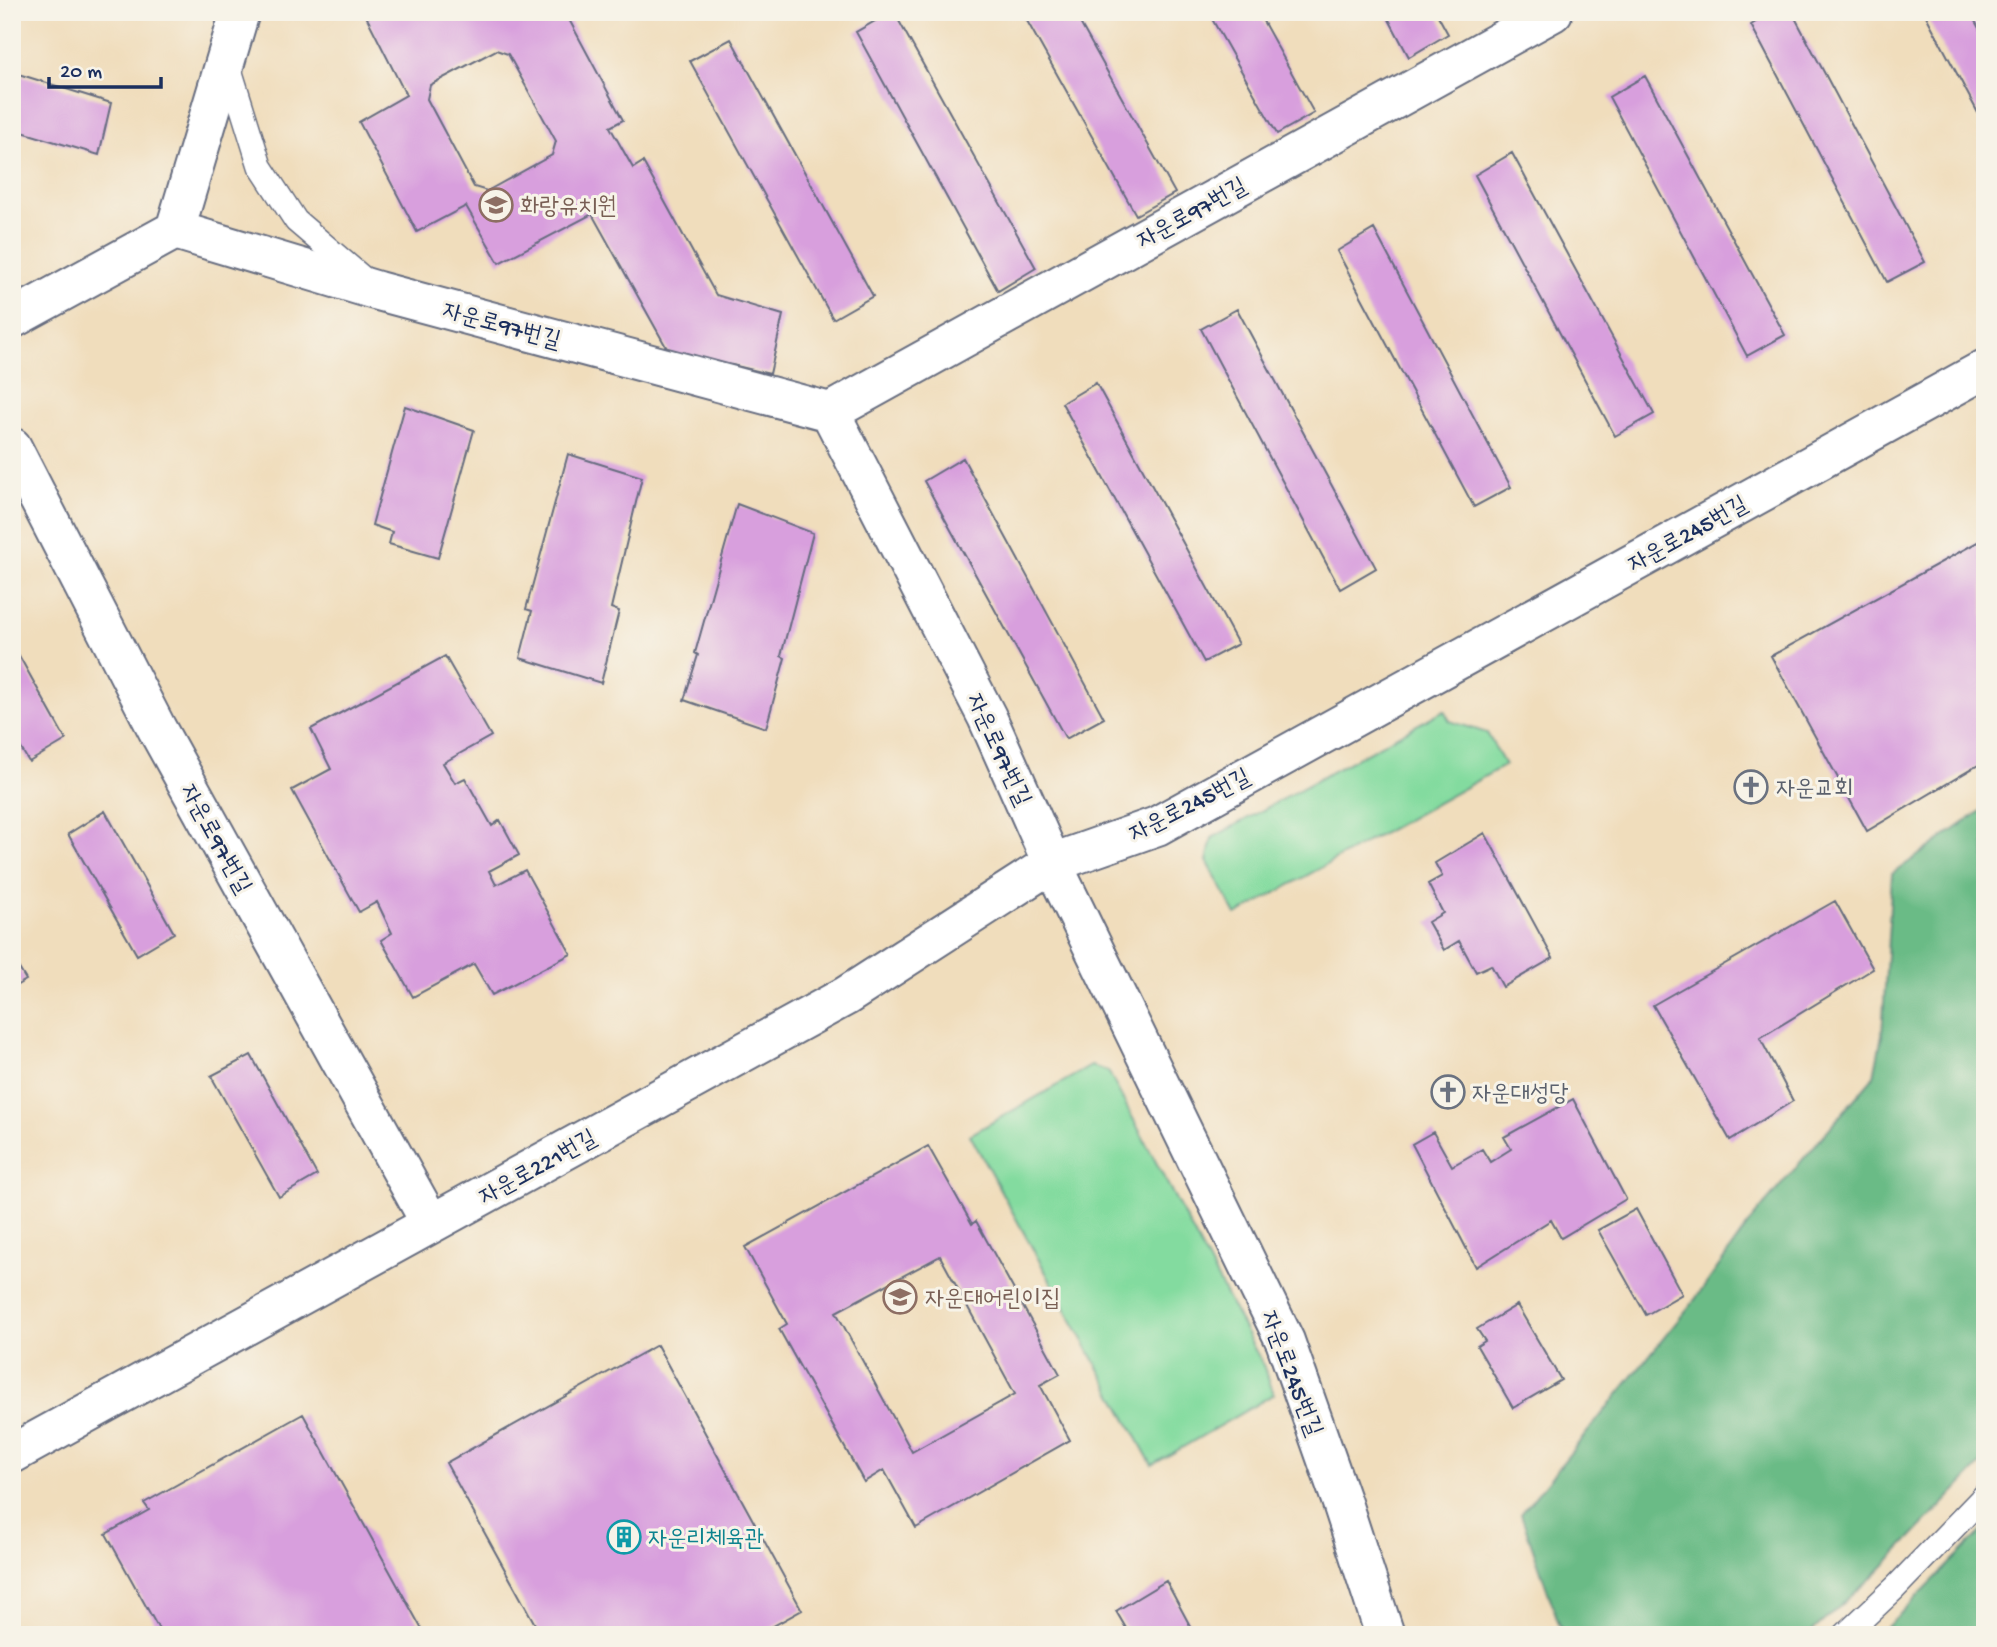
<svg xmlns="http://www.w3.org/2000/svg" width="1997" height="1647" font-family="'Gochi Hand','Poor Story',sans-serif">
<rect width="100%" height="100%" fill="#f7f3e8"/>
<filter id="ink" filterUnits="userSpaceOnUse"><feTurbulence type="fractalNoise" baseFrequency=".0143" numOctaves="2"/><feDisplacementMap in="SourceGraphic" scale="14" xChannelSelector="R" yChannelSelector="G"/><feConvolveMatrix kernelMatrix="1 2 1 2 8 2 1 2 1" color-interpolation-filters="sRGB"/></filter>
<filter id="wash" filterUnits="userSpaceOnUse"><feTurbulence type="fractalNoise" baseFrequency=".00686" numOctaves="4" result="noise"/><feDisplacementMap in="SourceGraphic" scale="28" xChannelSelector="R" yChannelSelector="G"/><feGaussianBlur stdDeviation="1.57" result="paint"/><feColorMatrix in="noise" values="0 0 0 0 0 0 0 0 0 0 0 0 0 0 0 0 0 1.4 0 .05"/><feComposite in="paint" operator="in"/></filter>
<g filter="url(#wash)">
<rect width="100%" height="100%" fill="#f0ddbc"/>
<!-- green -->
<path fill="#83db9f" stroke="#4f857e" stroke-width="2" d="M1444 710 1450 721 1487 733 1505 765 1236 915 1207 861 1212 838Z
M1091 1066 1108 1071 1263 1365 1274 1394 1152 1465 970 1135Z"/>
<!-- forest -->
<path fill="#6abb86" stroke="#427572" stroke-width="2" d="M1985 808V1460L1877 1573 1808 1635H1563L1521 1514 1697 1297 1752 1219 1874 1076 1882 1035 1892 874Z
M1985 1528V1635H1879Z"/>
<g id="blocks">
<!-- building -->
<path fill="#d89fdd" fill-rule="evenodd" d="M377 12H565L623 120 610 127 633 168 643 162 716 295 783 315 770 374 732 365 730 372 674 361 592 214 499 263 466 206 417 232 359 122 406 95 367 18ZM496 50 508 54 556 141 552 155 487 191 474 187 427 99 430 85Z
M891 12H894L1036 268 998 291 856 32Z
M1022 12H1074L1175 193 1136 215Z
M1208 12H1258L1314 113 1277 134Z
M1385 12H1436L1448 34 1409 57Z
M1772 12H1792L1925 262 1887 282 1751 25Z
M1924 12H1970L1985 39V126Z
M731 39 873 296 833 319 690 61Z
M12 72 111 103 99 155 12 129Z
M1645 76 1785 335 1747 356 1609 97Z
M1512 153 1654 414 1615 436 1475 175Z
M1374 229 1511 487 1474 507 1337 251Z
M1237 309 1376 568 1340 589 1201 329Z
M1096 383 1238 644 1204 662 1062 403Z
M405 406 474 430 438 558 389 544 392 532 372 525Z
M568 454 642 477 611 608 619 611 601 683 520 658 532 611 526 609Z
M963 458 1104 718 1066 739 924 481Z
M737 504 813 533 781 656 785 658 766 728 684 700 698 655 695 653Z
M1983 539 1985 761 1867 831 1771 656Z
M12 643 66 740 29 762 12 733Z
M445 656 491 736 443 763 455 783 465 778 492 826 500 820 519 855 489 871 496 885 525 870 571 954 492 995 474 964 413 997 381 940 392 933 377 902 359 912 292 790 331 769 311 729Z
M105 811 174 933 137 955 68 834Z
M1485 833 1553 958 1503 987 1491 965 1476 972 1459 941 1444 950 1428 922 1443 913 1428 884 1442 876 1435 863Z
M1835 901 1873 969 1760 1038 1793 1101 1730 1140 1653 1005Z
M12 957 26 980 12 988Z
M251 1055 317 1175 279 1197 211 1076Z
M1573 1099 1626 1199 1561 1238 1551 1220 1476 1267 1412 1144 1433 1132 1452 1166 1482 1149 1490 1162 1511 1149 1504 1137Z
M928 1146 972 1224 976 1221 1060 1374 1040 1385 1070 1440 916 1528 884 1470 864 1482 779 1329 787 1324 745 1247ZM940 1256 1015 1394 912 1452 836 1312Z
M1636 1209 1682 1294 1646 1315 1598 1230Z
M1517 1305 1561 1380 1513 1408 1477 1346 1485 1341 1477 1329Z
M657 1345 802 1610 757 1635H541L446 1463Z
M303 1414 425 1635H162L106 1534 149 1510 144 1503Z
M1166 1581 1195 1635H1130L1116 1611Z"/>
</g>
</g>
<g filter="url(#ink)">
<use href="#blocks" fill-opacity="0" stroke="#666c7f" stroke-width="2"/>
<g fill="none" stroke-linecap="round" stroke-linejoin="round">
<defs>
<path id="lane" d="M227 60 260 166 296 221 365 280
M1845 1635 1895 1588 1985 1495"/>
<path id="street" d="M175 230 378 291 830 412 1553 12
M12 319 175 230 240 12
M12 447 157 729 431 1224
M12 1454 846 996 1052 863 987 717 830 412
M1385 1635 1342 1503 1285 1341 1052 863 1157 826 1985 369"/>
</defs>
<!-- lane casing -->
<use href="#lane" stroke="#666c7f" stroke-width="26"/>
<!-- street casing -->
<use href="#street" stroke="#666c7f" stroke-width="42"/>
<!-- lane -->
<use href="#lane" stroke="#fff" stroke-width="23"/>
<!-- street -->
<use href="#street" stroke="#fff" stroke-width="38"/>
</g>
</g>
<!-- icons -->
<defs>
<symbol id="school-ring" viewBox="-11 -11 22 22"><circle r="9.5" fill="#f7f3e8" stroke="#8d6e63" stroke-width="1.5"/><path d="M0-5L7-2L0 1L-7-2ZM-4 1L0 2.5L4 1V4Q0 6-4 4Z" fill="#8d6e63"/></symbol>
<symbol id="church-ring" viewBox="-11 -11 22 22"><circle r="9.5" fill="#f7f3e8" stroke="#6b7280" stroke-width="1.5"/><path d="M-1.2-6h2.4v3.5h3.3v2.4h-3.3V6h-2.4V-.1h-3.3v-2.4h3.3Z" fill="#6b7280"/></symbol>
<symbol id="building-ring" viewBox="-11 -11 22 22"><circle r="9.5" fill="#f7f3e8" stroke="#0f9aa8" stroke-width="1.5"/><path d="M-4-6H4V6H1V3H-1V6H-4ZM-2.5-4.3h1.7v1.8h-1.7ZM.8-4.3h1.7v1.8H.8ZM-2.5-1h1.7V.8h-1.7ZM.8-1h1.7V.8H.8Z" fill="#0f9aa8"/></symbol>
</defs>
<g fill-rule="evenodd">
<use href="#school-ring" x="477" y="186" width="38" height="38"/>
<use href="#church-ring" x="1732" y="768" width="38" height="38"/>
<use href="#church-ring" x="1429" y="1073" width="38" height="38"/>
<use href="#school-ring" x="881" y="1278" width="38" height="38"/>
<use href="#building-ring" x="605" y="1518" width="38" height="38"/>
</g>
<g text-anchor="middle" stroke-width="6" stroke-linejoin="round" paint-order="stroke">
<!-- education labels -->
<g font-size="24" fill="#785e54" stroke="#f7f3e8" text-anchor="start">
<text x="520" y="213">화랑유치원</text>
<text x="925" y="1305">자운대어린이집</text>
</g>
<!-- street labels -->
<g font-size="24" fill="#1b2f5e" stroke="#f7f3e8">
<text transform="translate(1191 212) rotate(-29)" y="8">자운로97번길</text>
<text transform="translate(502 324) rotate(15)" y="8">자운로97번길</text>
<text transform="translate(1687 533) rotate(-29)" y="8">자운로245번길</text>
<text transform="translate(1000 749) rotate(65)" y="8">자운로97번길</text>
<text transform="translate(1189 804) rotate(-27)" y="8">자운로245번길</text>
<text transform="translate(217 838) rotate(61)" y="8">자운로97번길</text>
<text transform="translate(537 1166) rotate(-29)" y="8">자운로221번길</text>
<text transform="translate(1293 1373) rotate(69)" y="8">자운로245번길</text>
</g>
<!-- worship labels -->
<g font-size="24" fill="#5b616d" stroke="#f7f3e8" text-anchor="start">
<text x="1776" y="795">자운교회</text>
<text x="1472" y="1100">자운대성당</text>
</g>
<!-- culture labels -->
<g font-size="24" fill="#0d838f" stroke="#f7f3e8" text-anchor="start">
<text x="648" y="1545">자운리체육관</text>
</g>
</g>
<!-- margin -->
<rect width="1997" height="1647" fill="none" stroke="#f7f3e8" stroke-width="42"/>
<!-- scale -->
<path d="M49 77v10h112v-10" fill="none" stroke="#1b2f5e" stroke-width="3.5"/>
<text x="60" y="77" font-size="21" fill="#1b2f5e" stroke="#f7f3e8" stroke-width="5" paint-order="stroke">20 m</text>
</svg>
